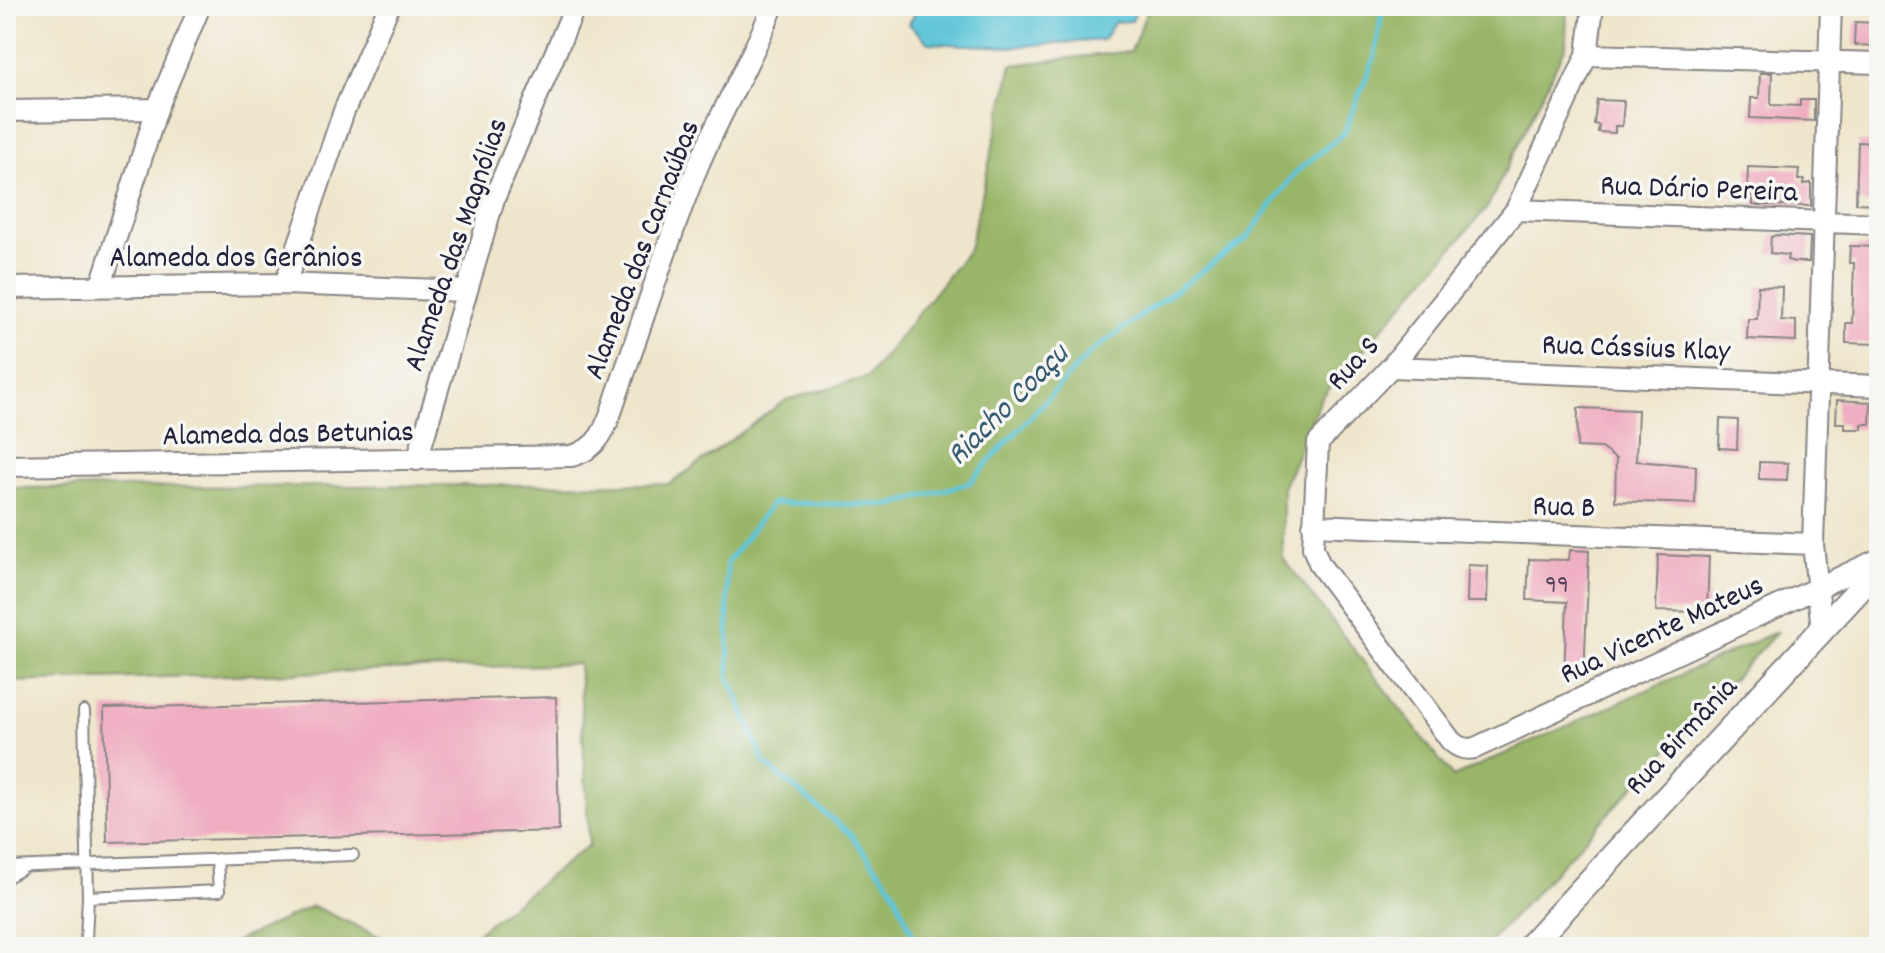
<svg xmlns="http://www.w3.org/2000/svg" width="1885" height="953" font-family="Dekko,sans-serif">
<rect width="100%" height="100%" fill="#f6f6f2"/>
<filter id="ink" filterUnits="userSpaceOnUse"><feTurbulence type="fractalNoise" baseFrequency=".0125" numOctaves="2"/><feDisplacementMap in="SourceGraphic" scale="16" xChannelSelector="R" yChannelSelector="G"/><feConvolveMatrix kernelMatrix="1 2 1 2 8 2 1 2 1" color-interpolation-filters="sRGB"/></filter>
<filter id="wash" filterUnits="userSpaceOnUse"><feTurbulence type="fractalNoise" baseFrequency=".006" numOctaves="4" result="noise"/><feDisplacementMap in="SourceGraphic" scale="32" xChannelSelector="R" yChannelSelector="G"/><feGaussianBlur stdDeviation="1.8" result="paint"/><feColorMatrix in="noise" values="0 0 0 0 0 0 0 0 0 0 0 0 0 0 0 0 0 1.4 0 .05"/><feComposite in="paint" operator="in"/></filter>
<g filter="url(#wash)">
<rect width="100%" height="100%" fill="#efe5cb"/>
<!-- forest -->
<path fill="#99b668" stroke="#5e6c52" stroke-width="2" d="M1149 6H1567L1566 46 1487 208 1321 398 1283 488V558L1453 777 1778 631 1485 947H459L589 845 579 664 6 682V488L670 484 786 400 868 377 969 249 1012 65 1131 51Z
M312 906H313L402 947H224Z"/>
<!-- water -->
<path fill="#5cc5d8" stroke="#3f748a" stroke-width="2" d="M919 6H1138L1132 21 1115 22 1103 40 1008 47 929 43 909 24Z"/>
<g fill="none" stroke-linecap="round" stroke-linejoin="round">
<!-- stream -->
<path stroke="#5cc5d8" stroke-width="5" d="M918 947 892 887 850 834 764 763 729 676 727 563 772 503 891 505 969 483 1091 352 1246 239 1296 172 1344 133 1375 56 1383 6"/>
</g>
<g id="blocks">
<!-- building -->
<path fill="#efadc1" d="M1855 22 1879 23V46L1854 45Z
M1760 73H1772L1771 105 1800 106V100H1814V121L1750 118 1751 98H1759Z
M1597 100 1624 101 1622 126H1615V133L1598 132 1599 125 1594 124Z
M1858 142 1879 143V202L1876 204 1856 203Z
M1748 167 1799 169 1798 180H1804L1803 184 1811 183V206L1753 205V196H1747Z
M1776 235 1810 237 1809 262H1795L1787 260 1788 255 1770 253 1771 237Z
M1850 246 1879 247V344L1846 343V323H1852L1854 263H1849Z
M1758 286 1782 287 1781 320 1796 321V341L1747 339 1748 319H1757Z
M1837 400 1871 402 1870 424H1862V429H1845V423H1836Z
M1578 408 1638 410 1636 461 1696 466 1695 504 1615 501 1616 459 1601 448 1577 447Z
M1720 419 1738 420 1737 449 1719 448Z
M1759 462 1788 463 1787 480 1759 479Z
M1570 550 1589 551 1584 678 1564 677 1567 602 1527 600 1529 559 1569 560Z
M1658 555 1709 557 1707 612 1656 611Z
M1468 565 1488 566 1487 602H1467Z
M556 697 559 831 107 842 104 708Z"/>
</g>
</g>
<g filter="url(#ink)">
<use href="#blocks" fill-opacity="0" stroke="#888483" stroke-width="2"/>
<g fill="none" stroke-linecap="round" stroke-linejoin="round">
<defs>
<path id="service" d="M84 711 88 897 86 939
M6 867 353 855
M6 878 22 869
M88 897 219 891 217 859"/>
<path id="minor" d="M1593 6 1587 55 1516 210 1391 367 1318 443 1313 548 1320 565 1451 741C1459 748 1465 750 1475 748L1879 559
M1587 55 1879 63
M6 111 157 109
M1516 210 1879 224
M285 284 344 111 389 6
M101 285 157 109 200 6
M6 288 285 284 465 291
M1391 367 1879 386
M417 460 494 199 575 6
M6 466 571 456C605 448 609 416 620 386 644 317 666 246 693 178 716 119 750 65 773 6
M1313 525 1813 544
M1822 630 1813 544 1831 6"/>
<path id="tertiary" d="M1529 947 1879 568"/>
</defs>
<!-- service casing -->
<use href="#service" stroke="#888483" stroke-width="14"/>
<!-- minor casing -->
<use href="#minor" stroke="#888483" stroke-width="24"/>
<!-- tertiary casing -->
<use href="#tertiary" stroke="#888483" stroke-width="28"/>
<!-- service -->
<use href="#service" stroke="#fff" stroke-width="10"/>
<!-- minor -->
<use href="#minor" stroke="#fff" stroke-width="20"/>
<!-- tertiary -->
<use href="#tertiary" stroke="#fff" stroke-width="24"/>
</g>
</g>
<g text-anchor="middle" stroke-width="7" stroke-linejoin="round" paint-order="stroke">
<!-- number labels -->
<g font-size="26" fill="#55455c">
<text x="1557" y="592">99</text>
</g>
<!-- street labels -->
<g font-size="30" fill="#22223b" stroke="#f6f6f2">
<text transform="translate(1699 187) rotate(2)" y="10">Rua Dário Pereira</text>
<text transform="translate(454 244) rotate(-71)" y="10">Alameda das Magnólias</text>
<text transform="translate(640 249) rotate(-69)" y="10">Alameda das Carnaúbas</text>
<text x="236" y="266">Alameda dos Gerânios</text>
<text transform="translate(1636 346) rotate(2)" y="10">Rua Cássius Klay</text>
<text transform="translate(1352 362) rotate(-47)" y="10">Rua S</text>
<text transform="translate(288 432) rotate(-1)" y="10">Alameda das Betunias</text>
<text transform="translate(1564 505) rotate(2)" y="10">Rua B</text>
<text transform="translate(1661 628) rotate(-25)" y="10">Rua Vicente Mateus</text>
<text transform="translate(1680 735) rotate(-47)" y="10">Rua Birmânia</text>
</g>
<!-- water labels -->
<g font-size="32" font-style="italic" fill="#365b72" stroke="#f6f6f2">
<text transform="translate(1006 403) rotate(-45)" y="11">Riacho Coaçu</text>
</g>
</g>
<!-- margin -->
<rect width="1885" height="953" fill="none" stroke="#f6f6f2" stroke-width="32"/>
</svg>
